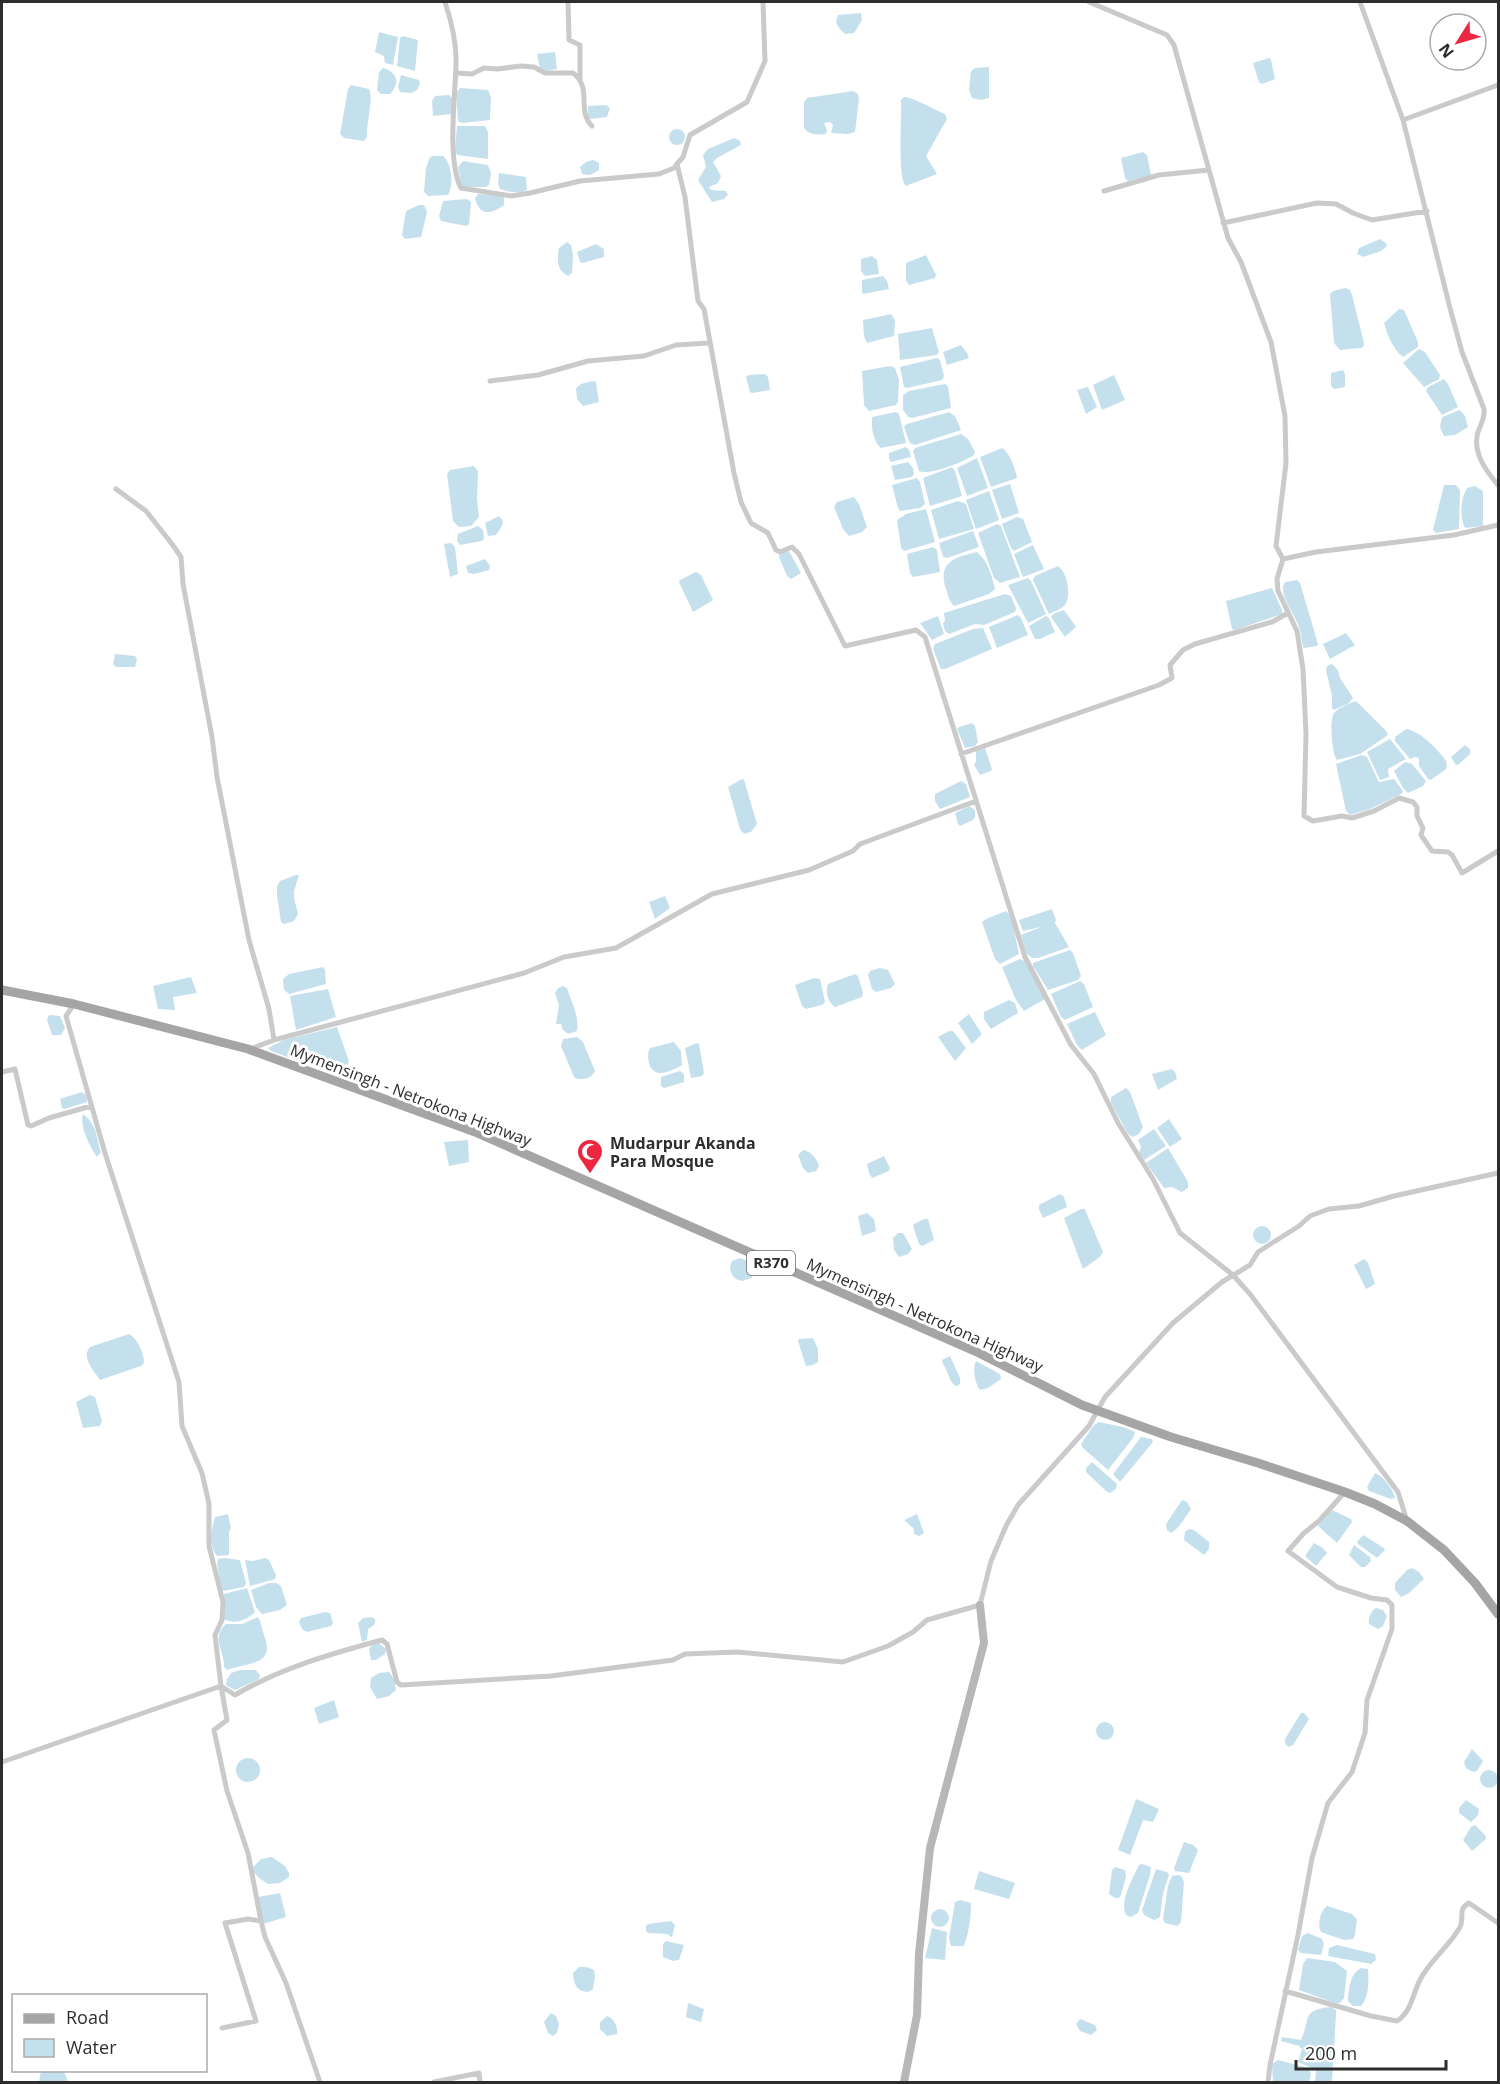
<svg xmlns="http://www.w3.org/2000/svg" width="1500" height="2084" font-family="'Open Sans',sans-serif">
<rect width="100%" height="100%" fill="#fff"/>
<!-- water -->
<path fill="#c5e0ed" d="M861 13 862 20 854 33 845 34 839 28 836 22 838 15Z
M379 32 398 37 393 65 385 63 384 56 375 52Z
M403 36 418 40 415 71 397 66 400 38Z
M555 52 557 69 544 71 540 69 537 54Z
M1269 58 1271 60 1275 79 1262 84 1259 82 1253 63Z
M989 67V98L981 100 972 98 969 90 971 71 975 68Z
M383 68C397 72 401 83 390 94H381L377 90 379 72Z
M401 75 419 80 420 84 417 90 411 93 400 92 398 87Z
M351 85 369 89C374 99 366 124 367 137L364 141 344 138 340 134 348 89Z
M460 88 488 90 491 97 490 120 462 123 458 121 456 93Z
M853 91 858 94 859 99 855 132 848 134 831 133 833 125 830 122 824 123 827 130 826 134C818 135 809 135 804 128V102L807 98Z
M449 95 452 98V114L433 116 432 101 435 96Z
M904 97C910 96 936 110 945 114L947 119 926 156 937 174 906 186C897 178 902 116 901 100Z
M606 105 610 108 607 117 590 119 588 116V106Z
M457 126H485L488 132V159L457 155 455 151Z
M669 137a8 8 0 1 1 16 0a8 8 0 1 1-16 0Z
M734 138 740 141 741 145 717 158 713 162 721 176 718 183 709 187 711 190 726 191 728 195 724 199 712 202 698 180 706 167 703 155 708 149Z
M1143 152 1147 155 1151 175 1128 181 1125 178 1121 158Z
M434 156H443C452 163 454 185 448 195L428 196 424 192 426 168 430 157Z
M593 160 599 163V170L590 175 582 174 580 167 586 162Z
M463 161 488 165 491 173 489 185 486 187H464L461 183 458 167Z
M499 173 526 177 527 190C519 194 508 192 500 189L498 184Z
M478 194 504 196V205C491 215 479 216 475 198Z
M467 199 471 202 469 224 466 226 441 221 439 216 443 201Z
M419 205H424L427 212 421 237 405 239 402 235 406 211Z
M1380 239 1387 244 1386 247 1381 251 1363 257 1357 254 1359 248Z
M567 242 571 245 573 255 572 273 568 276C556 270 557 259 559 248Z
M596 244 604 249V257L582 263 580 262 577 252Z
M926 255 936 275 935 278 909 285 906 280V263Z
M872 256 877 260 879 274 865 276 861 271V259Z
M883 276 887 281 889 289 863 294 862 292V280Z
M1345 288 1350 290 1352 295 1364 343V346L1361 348 1340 350 1334 343 1330 294 1333 291Z
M1399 309 1404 310 1418 342V347L1403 357C1394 350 1387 335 1384 323Z
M891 314 895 320 894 336 867 343 864 336 863 320Z
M932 328 939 352 937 355 900 360 898 334Z
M961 345 967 353 969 358 947 365 943 352Z
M1419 349 1425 352 1440 375 1439 379 1424 387 1403 363Z
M937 358 940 360 944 376 942 380 907 388 904 387 900 367Z
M890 366 895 368 899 380 898 402 896 405 869 411 864 405 862 371Z
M1343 370 1345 374V387L1334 389 1331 386V373Z
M765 374 768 377 770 390 752 393 750 392 746 377 749 375Z
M1114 375 1125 400 1102 410 1093 385Z
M1444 379 1448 384 1458 407 1442 415 1426 391 1428 387Z
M592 381 596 382 599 402 583 406 577 399 576 388 581 384Z
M945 384 948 386 951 408 912 418 908 417 903 410V395L909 391Z
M1088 387 1097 407 1086 414 1077 390Z
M1460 410 1465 416 1468 427 1455 435 1444 436 1440 427 1442 417Z
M896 412 899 414 906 443 881 448C873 442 871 426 872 417Z
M949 412 955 416 961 430 915 445 910 443 904 427 907 424Z
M961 434 968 439 975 452 974 455C963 462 930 476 919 471L913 451 915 448Z
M906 447 909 450 911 457 891 462 889 458V453Z
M1002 448C1010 453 1015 468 1017 478L991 487 980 457Z
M977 458 988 488 967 496 957 468Z
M908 462 913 468 914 474 912 477 895 480 891 466Z
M474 466 478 471 477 499 479 517 471 526 459 527 453 521 447 474 450 470Z
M952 467 955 471 962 496 930 506 923 478Z
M917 478 920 482 925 504 920 508 900 511 898 508 892 485Z
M1010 484 1019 513 1002 519 992 490Z
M1444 485H1456L1460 490 1459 529 1436 533 1433 530Z
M1475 486 1483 491V526L1465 528C1459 517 1461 498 1467 488Z
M989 491 999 520 976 529 966 500Z
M854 497 859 504 867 527 862 532 849 536 843 529 834 507 837 502Z
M958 501 966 504 974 529 939 539 931 510Z
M926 509 935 542 904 551 901 548 897 520 906 514Z
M499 516 503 521 502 526 496 535 488 536 485 523Z
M1017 517 1023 519 1032 542 1014 551 1011 548 1002 524Z
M997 524 1001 526 1020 577 1000 583 994 578 978 533Z
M478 526 483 530 484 538 482 541 460 545 457 541 458 534Z
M973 531 979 547 947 558 943 557 939 543Z
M451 543 455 547 458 574 450 577 444 544Z
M1033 545 1044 569 1023 577 1014 554Z
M933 547 937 550 940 572 913 577 910 573 907 554Z
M789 551 801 573 791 579 787 576 779 557 780 554Z
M977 552C988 561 992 576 995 589L989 594 954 606C949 601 948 595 946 589 937 562 955 557 977 552Z
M485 559 490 566 489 570 474 574 468 573 466 566Z
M1058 566C1067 572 1071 593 1066 603 1064 609 1054 611 1049 614L1033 580 1035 576Z
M696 572 701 575 713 600 693 612 679 582 680 580Z
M1028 578 1031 581 1046 614 1028 623 1008 585Z
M1297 580 1300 583 1318 644 1317 646 1304 648 1303 646C1301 639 1301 632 1299 627 1295 614 1277 594 1285 582Z
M1272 588 1282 610V614L1235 630 1232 629 1226 601Z
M1005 594 1011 596 1016 608 1015 612 984 625 975 624 949 634 945 631 943 623 945 621 944 613Z
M1064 610 1076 627 1065 637 1051 617 1053 614Z
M1018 615 1021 618 1028 635 997 648 989 627Z
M938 616 944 634 932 640 920 623Z
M1046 616 1049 618 1055 632 1040 639H1035L1029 626Z
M983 628 992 649 945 669H941L933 649 935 644 973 629Z
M1346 633 1355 645 1330 659 1323 644Z
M115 654 135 656 137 659 135 667H116L113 664Z
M1332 664 1338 670 1340 678 1353 698 1349 703 1334 710 1332 708V696L1326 670 1327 666Z
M1356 701 1386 731 1388 735 1360 754 1337 760C1332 755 1329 720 1334 713 1338 708 1350 703 1356 701Z
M972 723 975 726 978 742 975 746 965 748 957 729 959 727Z
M1406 729C1420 731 1439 750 1446 761L1447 765 1446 769 1431 780 1428 779 1419 766V758L1415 757 1410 759 1395 741V737Z
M1390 739 1406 759 1388 769 1389 777 1380 780 1367 752Z
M1465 745 1470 749V754L1459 764 1456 765 1451 757Z
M985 748 992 769 991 771 980 775 974 765 976 762V751Z
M1361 755 1367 757 1379 782 1394 779 1403 791 1401 794 1370 809 1350 815 1346 811 1336 764Z
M1405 762 1412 764 1426 781 1423 786 1408 793 1403 788 1394 771Z
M742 779 744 780 757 824 751 832 744 834 740 829 728 787Z
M961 781 966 784 970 797 940 809 935 801V794Z
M969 806 975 810V817L973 820 960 826 958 824 955 813Z
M296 875H299L294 891V898L298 914 294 921 284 924 281 922 277 895V886L280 881Z
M665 896 670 908 655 919 649 902Z
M1052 909 1056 920 1055 923 1069 947 1038 958H1032L1026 953 1021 935 1041 927 1023 931 1019 920Z
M1006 911 1011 916 1019 954 1000 964 995 959 982 922 986 919Z
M1070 950 1073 953 1081 976 1078 980 1048 990 1033 966V963Z
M1020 959 1025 961 1045 999 1024 1011 1016 1000 1002 967Z
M323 967 325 970 326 984 289 994 284 990 283 979 289 974Z
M880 968 888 970 895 984 891 988 876 992 872 989 868 975 870 971Z
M855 974 858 976 863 993 862 997 835 1007C828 1003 825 991 828 984Z
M191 977 197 993 173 997 175 1010 158 1009 153 986Z
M814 978 820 979 825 1002 822 1005 806 1009 802 1006 795 985Z
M1080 981 1084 984 1093 1007 1065 1020 1061 1017 1051 994Z
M563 986 567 988C571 1002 580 1016 577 1031L568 1034 563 1030 561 1024H556L559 1005 555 993 558 988Z
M328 989 336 1017 296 1030 290 996Z
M1009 1000 1015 1003 1018 1013 991 1029 984 1019V1012Z
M1095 1012 1106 1035 1082 1050 1077 1045 1067 1024Z
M969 1014 982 1034 972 1044 958 1023Z
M49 1015 60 1016 65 1028 61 1035H52L47 1020Z
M337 1027 349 1061 344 1074 309 1065 271 1051 268 1048 284 1040Z
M949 1031H953L966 1048 955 1061 938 1037Z
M577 1037 583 1042 595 1071C592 1078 581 1082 574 1077L561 1046 563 1039Z
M674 1042 681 1051 682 1065C677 1068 665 1074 659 1073 648 1072 646 1055 650 1048Z
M697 1043 699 1044 704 1073 702 1076 691 1078 685 1048Z
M1172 1069 1175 1072 1177 1079 1158 1090 1152 1074Z
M680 1071 684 1074V1082L664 1088 661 1086V1077Z
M1126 1088 1130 1092 1143 1127 1139 1134 1133 1137 1128 1134 1111 1103V1097Z
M82 1092 86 1095 87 1102 65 1109 62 1108 60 1099Z
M83 1114C97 1124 96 1137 101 1152L97 1157C90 1147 79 1126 83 1114Z
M1169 1119 1182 1139 1170 1147 1157 1128Z
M1154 1129 1166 1146 1144 1160 1139 1153 1141 1147 1138 1140Z
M468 1140 469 1162 449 1166 444 1142Z
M593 1141 597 1142 599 1148 591 1154 595 1168 591 1169 585 1168 578 1151 580 1146Z
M1168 1148 1188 1182V1188L1182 1192 1172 1187 1164 1188 1146 1163Z
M803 1150C811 1151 817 1159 819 1166L816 1171 808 1173 803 1168 798 1155Z
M884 1156 890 1168 889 1171 872 1178 869 1173 867 1164Z
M1060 1194 1064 1197 1067 1207 1043 1218 1039 1209V1205Z
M1081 1209H1085L1086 1212 1103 1252 1100 1257 1083 1269 1064 1218Z
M867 1213 874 1219 876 1231 862 1236 858 1216Z
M924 1219H928L934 1240 922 1246 919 1244 913 1226 914 1224Z
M1253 1235a9 9 0 1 1 18 0a9 9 0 1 1-18 0Z
M898 1233H903L912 1249 908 1254 899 1257 894 1250 893 1238Z
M740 1258 750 1262 754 1274 751 1278 742 1281C733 1280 727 1270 732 1261Z
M1364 1259 1368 1263 1375 1284 1366 1289 1354 1265Z
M129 1334C138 1339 144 1353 144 1363L141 1366 100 1380C93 1370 81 1357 90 1347Z
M813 1338 818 1349V1362L813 1365 806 1366 798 1341 799 1339Z
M950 1356 960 1378V1384L957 1386C949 1384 948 1370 943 1364L942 1360Z
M976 1361 1000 1374 1001 1379 988 1388 980 1390C975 1383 972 1369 976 1361Z
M90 1395 95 1397 102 1421 100 1426 83 1428 76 1402Z
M1099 1422 1123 1427 1135 1432 1133 1438 1108 1470 1083 1448 1081 1444 1094 1425Z
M1141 1437 1152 1439 1153 1442 1120 1482 1113 1474Z
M1092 1462 1117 1484 1116 1489 1110 1493 1106 1491 1086 1472V1468Z
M1375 1473C1383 1476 1394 1490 1395 1498L1391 1499 1369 1491 1367 1487Z
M1182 1500 1187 1502 1191 1509C1186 1516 1178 1530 1171 1533L1167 1530 1166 1524Z
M1332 1510 1351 1519 1352 1522 1337 1543 1318 1526Z
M228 1514 231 1528 229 1532V1555L217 1556C208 1545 211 1531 215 1517Z
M917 1514 924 1533 919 1536 914 1534V1529L904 1520Z
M1189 1529 1194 1530 1209 1542V1549L1204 1555 1184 1540 1185 1532Z
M1363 1535 1384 1548 1385 1550 1377 1558 1358 1544 1357 1542Z
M1314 1543 1323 1548 1327 1553 1316 1566 1305 1556Z
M1354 1545 1370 1557 1371 1561 1365 1567H1361L1349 1555Z
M225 1558 240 1560 246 1583 244 1587 223 1591 221 1589 217 1563 218 1559Z
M265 1558 269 1560 276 1575 275 1579 250 1586 245 1560 253 1561Z
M1412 1568 1419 1572 1424 1579 1409 1593 1401 1597 1395 1590V1583L1407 1570Z
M269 1583H276L281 1586 287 1605 280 1610 262 1614 256 1607 251 1590Z
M247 1588 255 1612C247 1620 234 1625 224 1619V1594Z
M1376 1608 1383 1610 1387 1616 1383 1626 1378 1629 1369 1624C1368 1619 1371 1610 1376 1608Z
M325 1612 330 1613 333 1623 331 1626 307 1632 302 1629 299 1622 301 1618Z
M258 1617C261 1622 262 1629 264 1635 276 1666 248 1662 227 1670L224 1667C225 1651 210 1638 226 1624H242Z
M372 1617 375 1619C376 1625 373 1626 368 1629L367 1640 362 1642 358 1623 363 1618Z
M379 1643 386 1649 385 1654 376 1660H371L369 1649 373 1644Z
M240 1670H256L260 1675 259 1679 235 1690 226 1685 227 1679 231 1673Z
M389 1672 394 1679 396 1690 389 1696 377 1699 370 1687 371 1678 379 1673Z
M334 1700 339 1717 319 1724 314 1708Z
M1301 1713H1304L1309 1719 1293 1745 1288 1747 1285 1743V1739Z
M1096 1731a9 9 0 1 1 18 0a9 9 0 1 1-18 0Z
M1472 1749 1483 1761 1477 1771 1473 1772 1466 1768 1464 1762Z
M236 1770a12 12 0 1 1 24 0a12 12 0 1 1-24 0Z
M1480 1779a9 9 0 1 1 18 0a9 9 0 1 1-18 0Z
M1136 1799 1159 1809 1153 1822 1143 1820 1130 1855 1118 1850Z
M1466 1800 1479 1809 1478 1815 1471 1822 1459 1813V1808Z
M1475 1825 1485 1835 1486 1839 1472 1851 1463 1840 1471 1827Z
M1184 1842 1193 1845 1198 1850 1189 1873 1175 1871 1174 1868Z
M272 1857 285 1866 289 1873V1877L280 1883 268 1884 259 1878 253 1871 254 1866 261 1859Z
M1142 1864 1151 1867 1150 1875 1138 1913 1131 1917 1126 1915C1119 1901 1133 1878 1139 1865Z
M1115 1867 1125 1870 1126 1877 1121 1895 1119 1898H1115L1109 1894 1112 1870Z
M1156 1869 1167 1872 1169 1875 1163 1893 1160 1917 1154 1920 1144 1915 1142 1910Z
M979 1871 1015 1883 1009 1899 974 1889Z
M1179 1875 1182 1877 1184 1882 1181 1922 1178 1926 1165 1923 1163 1919 1168 1886 1172 1876Z
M280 1893 286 1917 263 1924 258 1897Z
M960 1900 971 1903C971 1918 969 1932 964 1946H951L949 1938 955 1902Z
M1327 1906 1352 1914 1357 1919 1355 1935 1353 1939 1344 1940 1321 1932C1317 1925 1320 1911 1327 1906Z
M931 1918a9 9 0 1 1 18 0a9 9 0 1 1-18 0Z
M671 1921 675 1925 672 1937 667 1934 648 1933 646 1931V1926L648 1924Z
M932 1928 947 1932 945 1960 925 1958Z
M1308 1933 1322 1939 1324 1944 1321 1955 1301 1953 1298 1950 1302 1936Z
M666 1941 684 1945 679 1960 673 1961 663 1957V1944Z
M1337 1945 1375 1954 1376 1960 1371 1964 1328 1956 1329 1948Z
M1307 1958 1335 1962 1347 1971 1344 1998 1340 2003H1335L1299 1990 1303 1964Z
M579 1967H587L594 1970 595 1977 593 1989 588 1992C576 1991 574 1984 573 1973Z
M1361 1968 1368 1969C1369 1979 1369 1998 1361 2006H1353L1348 2001C1349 1988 1349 1975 1361 1968Z
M688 2003 704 2009 701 2022 686 2017Z
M1331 2007 1336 2010V2015L1332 2082H1315L1316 2070 1298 2062 1302 2049 1299 2046 1281 2041 1282 2037 1301 2040C1311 2018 1301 2010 1331 2007Z
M551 2013 556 2016 559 2024 557 2033 553 2036 548 2033 544 2022Z
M607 2016C614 2018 618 2027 617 2034L607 2036 600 2029V2022Z
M1080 2019 1095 2025 1097 2030 1091 2035 1080 2031 1076 2024Z
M1278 2060 1308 2068 1311 2074 1309 2082H1273L1272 2064Z
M41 2070 64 2071 68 2082H39Z"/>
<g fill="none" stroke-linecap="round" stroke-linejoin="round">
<!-- street -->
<path stroke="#cacaca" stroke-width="5" d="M445 2C452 23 457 44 456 66 455 96 447 162 461 188L511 196 530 193 580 181 659 174 674 168 677 164
M568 2 569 40 580 45V79
M763 2 765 61 747 102 690 135 683 157 677 164 685 197 698 301 704 309 734 473 741 502 751 523 768 533 776 550 780 552 792 547 799 554 845 646 916 630 925 637 1025 957 1071 1045 1094 1074 1118 1123 1153 1179 1180 1233 1233 1275 1250 1294 1398 1492 1407 1521
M1089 2 1167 35 1174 45 1228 238 1241 262 1271 342 1285 416 1286 463 1276 546 1283 559 1277 579 1278 591 1297 631 1303 669 1306 734 1304 816 1313 821 1342 816 1352 818 1374 811 1399 798 1413 802 1417 807V816L1423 828 1421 835 1432 851 1448 852 1452 855 1462 873 1498 851
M1360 2 1403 120
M456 73 472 74 484 68 497 69 521 66 534 67 545 73H573C593 88 576 110 592 126
M1498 85 1403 120 1450 308 1462 352 1484 409C1485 418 1481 424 1478 432 1472 452 1486 471 1498 485
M1104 191 1159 175 1209 170
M1223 223 1317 203 1336 204 1353 213 1372 220 1427 211
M490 381 538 375 588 361 644 356 676 345 710 343
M116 489 146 511 172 544 181 557 183 584 212 737 217 777 249 940 269 1009 274 1040
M1283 559 1316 552 1454 535 1498 525
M961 754 1159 685 1172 678 1170 665 1183 650 1195 644 1272 622 1288 613
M74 1004 66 1016 105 1153 179 1382 182 1426 202 1473 209 1504V1546L223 1602 222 1620 215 1635 221 1686 227 1720 214 1730 227 1791 248 1853 261 1921 248 1919 225 1923 256 2021 222 2028
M250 1049 274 1040 524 973 564 957 616 948 712 894 809 870 853 851 860 844 976 801
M2 1072 15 1069 28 1125 31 1126 49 1118 91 1106
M2 1762 221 1686 235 1695C281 1668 330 1654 382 1640L387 1644 397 1682 401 1685 551 1676 673 1660 685 1654 737 1652 843 1662 888 1646 913 1632 927 1620 980 1605 991 1561 1006 1526 1018 1505 1089 1426 1105 1397 1173 1323 1222 1282 1250 1265 1258 1252 1299 1226 1310 1216 1329 1209 1359 1206 1394 1196 1498 1173
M261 1921 265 1937 286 1983 320 2082
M1285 1991 1371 2016 1397 2021C1412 2011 1412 1995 1420 1980 1430 1960 1449 1947 1460 1927 1465 1917 1457 1909 1469 1903L1498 1923
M434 2082 479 2073 480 2082
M1268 2082 1270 2065 1298 1935 1312 1858 1328 1803 1352 1772 1365 1733 1367 1700 1392 1629V1605L1387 1600 1371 1598 1337 1587 1288 1551 1304 1533 1319 1521 1345 1492"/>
<!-- secondary -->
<path stroke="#b7b7b7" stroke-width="8" d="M904 2082 917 2015 919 1954 930 1848 984 1643 980 1605"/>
<!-- primary -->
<path stroke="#a5a5a5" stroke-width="9" d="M2 990 74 1004 248 1049 475 1132 979 1353 1082 1405 1171 1437 1258 1463 1345 1492 1375 1504 1407 1521 1444 1550 1475 1583 1498 1614"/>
</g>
<!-- icons -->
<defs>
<symbol id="mosque-pin" viewBox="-11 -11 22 30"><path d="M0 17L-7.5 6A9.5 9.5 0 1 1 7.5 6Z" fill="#ed2642" stroke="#fff"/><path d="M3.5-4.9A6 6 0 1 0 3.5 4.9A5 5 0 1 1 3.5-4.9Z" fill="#fff"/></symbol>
</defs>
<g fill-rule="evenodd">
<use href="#mosque-pin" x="575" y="1137" width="30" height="40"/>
</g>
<g text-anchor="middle" stroke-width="6" stroke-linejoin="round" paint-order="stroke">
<!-- shield labels -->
<rect fill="#fff" stroke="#6c6c6c" stroke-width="1.5" x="747" y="1251" width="48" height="24" rx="4.5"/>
<g font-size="15" font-weight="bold" fill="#2d2d2d">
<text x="771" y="1268">R370</text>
</g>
<!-- street labels -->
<g font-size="16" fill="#2d2d2d" stroke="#fff">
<text transform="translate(411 1095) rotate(21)" y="6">Mymensingh - Netrokona Highway</text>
<text transform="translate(925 1315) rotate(24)" y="6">Mymensingh - Netrokona Highway</text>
</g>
<!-- poi labels -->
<g font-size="16" font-weight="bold" fill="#2d2d2d" stroke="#fff" text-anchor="start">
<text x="610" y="1149">Mudarpur Akanda<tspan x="610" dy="18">Para Mosque</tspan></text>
</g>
</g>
<!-- border -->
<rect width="1500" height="2084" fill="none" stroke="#2d2d2d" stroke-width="6"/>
<!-- legend -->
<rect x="12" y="1994" width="195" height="78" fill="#ffffff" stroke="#ababab" stroke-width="1.5"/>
<rect x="24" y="2014" width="30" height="9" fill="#a5a5a5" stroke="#ababab" stroke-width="1.5"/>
<text x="66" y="2024" font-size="18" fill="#2d2d2d">Road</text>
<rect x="24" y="2039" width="30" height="18" fill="#c5e0ed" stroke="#ababab" stroke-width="1.5"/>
<text x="66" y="2054" font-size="18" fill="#2d2d2d">Water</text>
<!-- north arrow -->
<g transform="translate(1458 42) rotate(233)"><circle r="28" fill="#ffffff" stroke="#ababab" stroke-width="1.5"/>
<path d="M0-4.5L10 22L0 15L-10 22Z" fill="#ed2642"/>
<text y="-9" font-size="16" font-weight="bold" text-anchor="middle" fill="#2d2d2d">N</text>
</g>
<!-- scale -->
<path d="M1296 2060v9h150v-9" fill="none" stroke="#2d2d2d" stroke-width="3"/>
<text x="1305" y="2060" font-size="18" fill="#2d2d2d" stroke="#ffffff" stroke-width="4.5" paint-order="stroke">200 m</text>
</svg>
